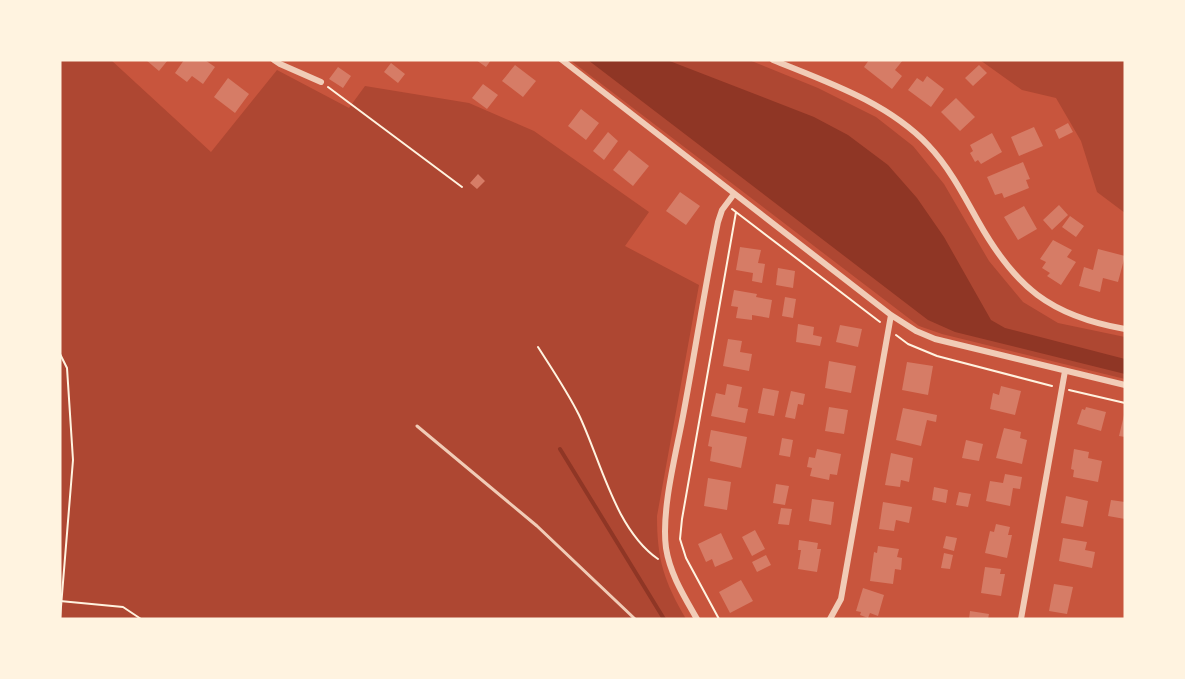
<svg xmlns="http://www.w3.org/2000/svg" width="1185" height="679" font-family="'Sofia Sans Condensed',sans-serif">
<rect width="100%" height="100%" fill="#c8553d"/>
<!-- green -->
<path fill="#ae4732" d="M60 60H111L211 152 277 70 349 108 365 86 469 103 534 131 649 212 625 246 699 285 657 516C657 560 664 581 686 619H60Z
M570 60H749L818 88 876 117 913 146 944 184 989 261 1023 302 1058 323 1125 337V379L942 334 919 326Z
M980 60H1125V213L1097 192 1081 141 1056 98 1022 90Z"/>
<!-- water -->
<path fill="#8f3625" d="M588 60H667L814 117 848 135 888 165 917 198 944 237 991 320 1005 328 1125 359V374L955 332 928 320Z"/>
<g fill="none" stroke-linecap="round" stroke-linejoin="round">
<!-- stream -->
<path stroke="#8f3625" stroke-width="4" d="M560 449 664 619"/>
</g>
<!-- building -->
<path fill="#d67c66" d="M146 60H168L159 71Z
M184 60H205L215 67 203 84 192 76 187 82 175 73Z
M476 60H491L486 67Z
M869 60H903L895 70 902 76 892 89 864 67Z
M391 63 405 74 398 83 384 72Z
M515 65 536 81 523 97 502 81Z
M979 65 987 73 973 86 965 78Z
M338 67 351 76 343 88 329 79Z
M927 76 944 89 931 107 908 90 917 78 923 82Z
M228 78 249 94 235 113 214 97Z
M483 84 498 95 487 109 472 98Z
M956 98 975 117 960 131 941 112Z
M581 109 599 123 586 140 568 126Z
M1068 123 1073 132 1059 139 1055 130Z
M1034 127 1043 146 1019 156 1011 137Z
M608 132 618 141 604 160 593 151Z
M992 133 1002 152 981 164 978 160 975 162 970 153 973 151 970 145Z
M629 150 649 166 633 186 613 170Z
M1023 162 1030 179 1026 180 1029 188 1004 198 1002 193 995 195 987 177Z
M478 174 485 181 477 189 470 183Z
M680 192 700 206 686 225 666 211Z
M1059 205 1068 215 1052 230 1043 220Z
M1024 206 1037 229 1018 240 1004 217Z
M1070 216 1084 226 1076 237 1062 227Z
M1053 240 1072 250 1067 257 1076 262 1061 285 1047 276 1050 273 1042 268 1046 262 1040 259Z
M740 247 761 250 758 263 765 264 762 283 752 281 753 273 736 270Z
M1098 249 1125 256 1118 282 1103 278 1100 292 1079 286 1084 267 1093 270Z
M778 268 795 271 793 288 776 285Z
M734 290 757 294 756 297 772 300 769 318 752 315V320L736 318 738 307 731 306Z
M785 297 796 299 793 318 782 316Z
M798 324 814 327 813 335 822 337 820 346 796 342Z
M840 325 862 329 858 347 836 342Z
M728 339 742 341 740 352 752 354 749 371 723 366Z
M829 361 856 366 851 393 825 388Z
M907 362 933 366 928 395 902 390Z
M727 384 742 387 738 407 748 409 745 423 711 416 716 393 725 395Z
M1001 386 1021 391 1015 415 990 409 993 393 999 395Z
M763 388 779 391 774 416 758 413Z
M791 391 805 394 803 405 798 404 795 419 785 417Z
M829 407 848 410 844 434 825 431Z
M1086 407 1106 412 1101 431 1077 424 1082 409 1085 410Z
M903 408 937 415 936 422 927 420 921 446 896 440Z
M1124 415H1125V437L1119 436Z
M1004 428 1021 432 1020 438 1027 440 1022 464 996 458Z
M711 430 747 437 741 468 710 461 712 447 708 446Z
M782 438 793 440 790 457 779 455Z
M966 440 983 444 979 461 962 458Z
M817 449 841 454 837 475 830 474 829 480 810 476 812 468 807 467 809 457 815 458Z
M1074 449 1089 452 1088 458 1102 461 1098 482 1073 477 1074 470 1071 469Z
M891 453 913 458 909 482 901 480 900 487 885 485Z
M1005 474 1022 477 1020 489 1013 488 1010 506 986 501 990 481 1003 483Z
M708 478 731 482 727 510 704 506Z
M776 484 789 486 785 505 773 503Z
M934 487 948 490 946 503 932 500Z
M959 492 971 494 968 507 956 505Z
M1066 496 1088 501 1083 527 1061 523Z
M812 499 834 502 831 525 809 521Z
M1111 500 1125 502V519L1108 516Z
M883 502 912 507 909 523 896 520 894 531 879 529Z
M781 508 792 509 789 525 778 524Z
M996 524 1010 527 1008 535H1012L1007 558 985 553 990 531 994 532Z
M755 530 765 549 752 556 742 537Z
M721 533 733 559 715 567 712 559 706 562 698 544Z
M946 536 957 538 954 551 943 548Z
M1063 538 1087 542 1085 550 1095 552 1092 568 1059 561Z
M799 540 818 543 817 549H821L817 572 798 569 801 550H798Z
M878 546 899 549 897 557 902 558 901 570 895 569 893 584 870 581 874 552 877 553Z
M944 553 953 555 950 569 941 568Z
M766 555 771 565 757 572 752 562Z
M985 567 1001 569 1000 574H1005L1001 596 981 593Z
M741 580 753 601 730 613 719 592Z
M1054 584 1073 587 1067 614 1049 611Z
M863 588 884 595 878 616 870 613 868 618 860 615 861 612 856 611Z
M970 611 989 614 988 619H969Z"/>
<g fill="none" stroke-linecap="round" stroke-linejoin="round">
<!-- path -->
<path stroke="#fff3e0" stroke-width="2" d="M328 87 462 187
M732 209 880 322
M896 335 908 344 937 356 1052 386
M538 347C552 369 567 391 579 415 601 461 615 529 658 559
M60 354 67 368 73 460 60 619
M1069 390 1125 403
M60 601 123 607 141 619
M719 619 686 558 680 539 682 519 736 212"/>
<!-- service -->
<path stroke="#f1ccb7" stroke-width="3" d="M417 426 537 526 635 619"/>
<!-- minor -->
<path stroke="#f1ccb7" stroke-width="6" d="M274 60 280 64 321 82
M562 60 891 315 916 331 935 339 1125 385
M773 60C827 82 887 102 928 145 949 167 963 194 978 221 1015 287 1050 316 1125 329
M697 619C684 596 670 574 666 548 661 510 676 454 683 416 695 352 705 286 718 222L722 210 734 194
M830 619 841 599 891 315
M1021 619 1065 371"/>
</g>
<!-- border -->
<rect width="1185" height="679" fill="none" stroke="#fff3e0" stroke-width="123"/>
</svg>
